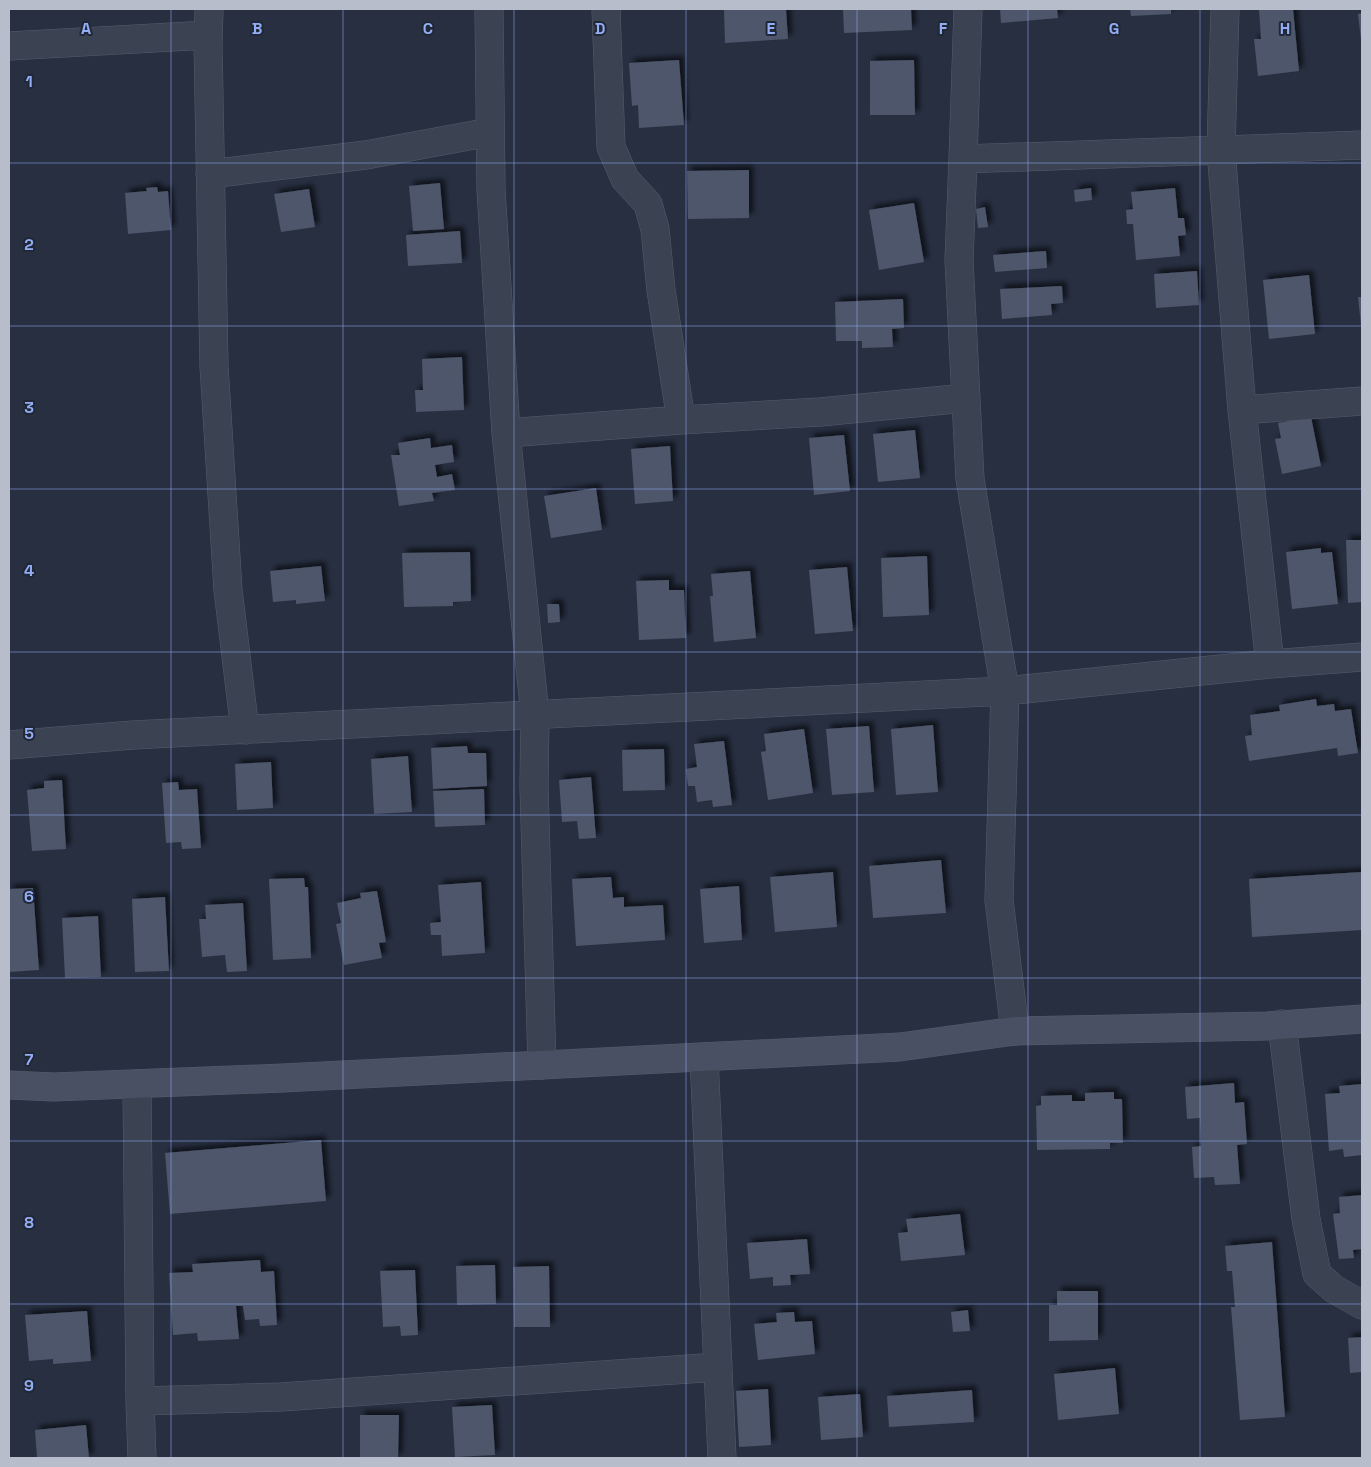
<svg xmlns="http://www.w3.org/2000/svg" width="1371" height="1467" font-family="'Space Grotesk',sans-serif">
<defs>
<filter id="shadow"><feDropShadow dx="4.5" dy="-4.5" stdDeviation="2.5" flood-color="#0009"/></filter>
</defs>
<rect width="100%" height="100%" fill="#272f41"/>
<!-- building -->
<path fill="#4d566a" filter="url(#shadow)" d="M724 9H786L788 39 725 43Z
M843 9H911L912 30 844 33Z
M1000 9H1057L1058 18 1001 23Z
M1130 9H1171V14L1131 16Z
M1259 9H1293L1299 71 1258 76 1254 39H1261Z
M1362 13V40H1361L1358 14Z
M679 60 684 125 639 128 638 105 632 106 629 63Z
M914 60 915 115H870V61Z
M749 170V218L688 219 687 171Z
M440 183 444 229 413 231 409 186Z
M157 187 158 192 168 191 171 230 128 234 125 193 147 191 146 188Z
M1091 188 1092 200 1075 202 1074 190Z
M1175 188 1178 218H1184L1186 235 1178 236 1180 256 1136 260 1133 224H1127L1126 210 1133 209 1131 192Z
M309 189 315 227 281 232 274 194Z
M914 203 924 262 879 270 869 210Z
M985 207 988 227 978 228 976 209Z
M460 231 462 263 408 266 406 235Z
M1046 251 1047 268 995 272 993 255Z
M1197 271 1199 305 1156 308 1154 274Z
M1309 275 1315 334 1269 339 1263 280Z
M1062 286 1063 303 1051 304 1052 315 1002 319 1000 289Z
M1358 297H1362V325H1361Z
M903 299 904 328 892 329 893 347 862 348V341H836L835 302Z
M462 357 464 410 416 412 415 390H423L422 359Z
M1311 417 1321 466 1282 474 1275 439 1281 438 1278 423Z
M915 430 920 478 878 482 873 434Z
M844 435 850 491 814 495 809 438Z
M430 438 431 448 452 445 454 462 435 465 437 477 452 474 455 490 432 493 434 501 399 506 391 455H400L398 443Z
M670 446 673 501 635 504 631 449Z
M596 488 602 530 551 538 544 496Z
M1346 540H1362V602L1348 603Z
M1321 548V553L1332 552 1338 604 1292 609 1286 552Z
M470 552 471 601 453 602V606L404 607 402 553Z
M927 556 929 615 883 617 881 558Z
M321 566 325 601 296 604V600L273 602 270 571Z
M847 567 853 631 815 634 809 570Z
M750 571 756 638 714 642 710 596H713L711 574Z
M669 580V590H684L686 638 639 640 636 581Z
M547 604H559L560 622 548 623Z
M1316 699 1317 706 1334 704 1335 711 1351 709 1358 753 1338 756 1337 748 1249 761 1245 736 1252 735 1250 715 1280 711 1279 705Z
M933 725 938 792 896 795 891 729Z
M869 726 874 792 832 795 826 729Z
M804 729 813 793 768 800 761 752 766 751 764 734Z
M724 741 732 805 713 807 712 800 697 802 695 786H688L686 769 697 767 694 744Z
M467 746 468 753H486L487 786 433 789 431 748Z
M664 749 665 790 623 791 622 750Z
M408 756 412 812 374 814 371 759Z
M271 762 273 808 237 810 235 764Z
M591 777 596 838 579 839 577 821 562 822 559 780Z
M62 780 66 849 32 851 27 790 44 788V781Z
M178 782 179 790 197 789 201 848 182 849 181 842 166 843 162 783Z
M484 789 485 825 435 827 433 791Z
M941 860 946 913 873 918 869 866Z
M833 872 837 927 775 932 770 877Z
M1362 872V930L1252 937 1249 879Z
M611 877 613 898 624 897V907L663 905 665 940 576 946 572 879Z
M304 878 305 887H308L311 958 273 960 269 879Z
M481 882 485 953 442 956 441 935H431L430 923 441 922 438 885Z
M739 886 742 940 704 943 700 889Z
M33 888 39 970 9 972V889Z
M377 891 386 942 379 943 382 958 344 965 336 924 341 923 337 903 361 898 360 893Z
M165 897 169 971 135 972 132 899Z
M243 903 247 971 227 972 225 955 202 957 199 919H206L205 905Z
M98 916 101 977 65 978 62 918Z
M1234 1083 1235 1103 1244 1102 1247 1144 1237 1145 1240 1184 1215 1185 1214 1177 1194 1178 1192 1147 1201 1146 1200 1118 1187 1119 1185 1087Z
M1362 1084V1155L1344 1157 1343 1149 1329 1151 1325 1094 1340 1093 1339 1086Z
M1114 1092V1099H1122L1123 1143H1110V1149L1037 1150 1036 1106 1041 1105V1096L1072 1095V1101H1085V1093Z
M321 1140 326 1201 170 1214 165 1153Z
M1362 1195V1249L1353 1250 1354 1258 1339 1259 1333 1214 1340 1213 1339 1197Z
M960 1214 965 1255 901 1261 898 1233 908 1232 906 1219Z
M807 1239 810 1274 790 1275 791 1285 773 1286V1277L750 1279 747 1243Z
M1272 1242 1285 1417 1240 1420 1231 1307H1235L1232 1271H1227L1225 1246Z
M260 1260 261 1272 274 1271 277 1325 260 1326 259 1319 245 1320 243 1306H236L239 1339 198 1341 197 1333 173 1335 169 1273 193 1272 192 1264Z
M495 1265 496 1304 457 1305 456 1266Z
M549 1266 550 1327H514L513 1267Z
M415 1270 418 1335 401 1336 400 1326 383 1327 380 1271Z
M1057 1291H1098V1340L1049 1341V1305H1057Z
M968 1310 970 1331 953 1332 951 1312Z
M87 1311 91 1361 53 1364V1359L29 1361 25 1315Z
M794 1312 795 1322 812 1321 815 1354 758 1360 754 1324 777 1322 776 1313Z
M1362 1337V1372L1350 1373 1348 1338Z
M1115 1368 1119 1414 1058 1420 1054 1374Z
M768 1389 771 1445 739 1447 736 1391Z
M972 1390 974 1422 889 1427 887 1396Z
M860 1394 863 1437 821 1440 818 1397Z
M492 1405 495 1455 455 1457 452 1407Z
M360 1415H399L398 1458H360Z
M86 1425 89 1458H37L35 1430Z"/>
<g fill="none" stroke-linecap="round" stroke-linejoin="round">
<defs>
<path id="street" d="M209 9 208 44 214 366 228 590 245 730
M489 9 491 189 506 433 535 715 534 786 542 1065
M606 9 611 147 625 179 648 204 655 229 661 290 681 420 820 412 966 398
M1225 9 1221 150 1242 410 1270 664 1362 657
M9 46 208 35
M963 159 968 9
M210 174 366 155 490 132
M1242 410 1362 401
M506 433 681 420
M9 745 133 735 1005 691 1270 664
M1282 1024 1306 1219 1317 1274 1334 1289 1362 1305
M1015 1031 999 900 1005 691 970 479 959 260 963 159 1362 145
M704 1057 722 1458
M137 1084 140 1401
M142 1458 140 1401 281 1397 718 1367"/>
<path id="secondary" d="M9 1085 54 1087 283 1078 900 1047 1015 1031 1267 1026 1362 1019"/>
</defs>
<!-- street casing -->
<use href="#street" stroke="#565d6b" stroke-width="29"/>
<!-- secondary casing -->
<use href="#secondary" stroke="#565d6b" stroke-width="29"/>
<!-- street -->
<use href="#street" stroke="#3b4251" stroke-width="28"/>
<!-- secondary -->
<use href="#secondary" stroke="#495064" stroke-width="28"/>
</g>
<!-- grid -->
<path fill="none" stroke="#93adf5" stroke-width="1" stroke-opacity="0.55" d="M171 9V1458M343 9V1458M514 9V1458M686 9V1458M857 9V1458M1028 9V1458M1200 9V1458M9 163H1362M9 326H1362M9 489H1362M9 652H1362M9 815H1362M9 978H1362M9 1141H1362M9 1304H1362"/>
<g font-size="16" text-anchor="middle" font-weight="bold" fill="#93adf5" stroke="#202736" stroke-width="4" stroke-linejoin="round" paint-order="stroke">
<text x="86" y="34">A</text>
<text x="257" y="34">B</text>
<text x="428" y="34">C</text>
<text x="600" y="34">D</text>
<text x="771" y="34">E</text>
<text x="943" y="34">F</text>
<text x="1114" y="34">G</text>
<text x="1285" y="34">H</text>
<text x="29" y="87">1</text>
<text x="29" y="250">2</text>
<text x="29" y="413">3</text>
<text x="29" y="576">4</text>
<text x="29" y="739">5</text>
<text x="29" y="902">6</text>
<text x="29" y="1065">7</text>
<text x="29" y="1228">8</text>
<text x="29" y="1391">9</text>
</g>
<!-- border -->
<rect width="1371" height="1467" fill="none" stroke="#b8bdcb" stroke-width="20"/>
</svg>
